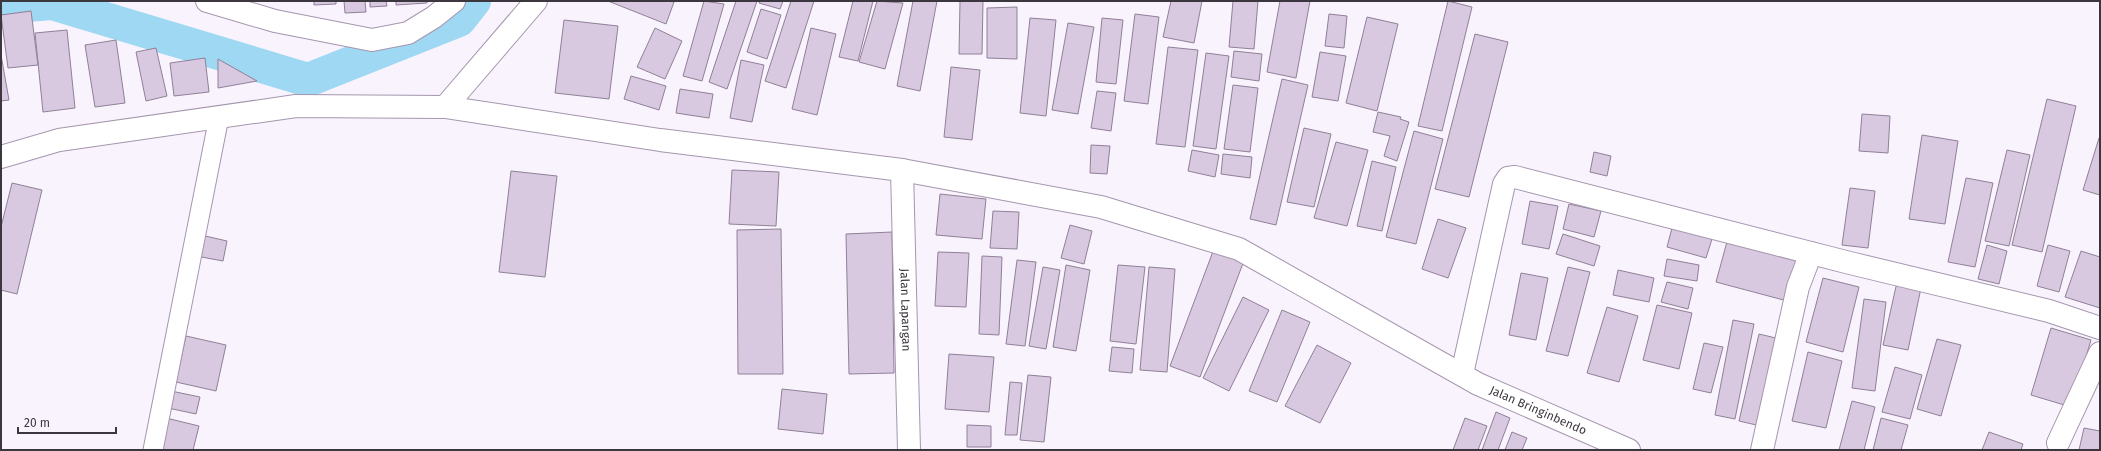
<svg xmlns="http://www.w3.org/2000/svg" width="2101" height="451" font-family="'Fira Sans',sans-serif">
<rect width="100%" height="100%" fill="#f9f3fd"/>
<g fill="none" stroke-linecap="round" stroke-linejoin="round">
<!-- canal -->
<path stroke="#9ed8f3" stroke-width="34" d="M1 7 52 3 308 80 459 20 474 1"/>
</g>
<!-- building -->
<path fill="#d8c9e1" stroke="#8f8097" d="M314 1H336V4L314 5Z
M344 1H365L366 12 345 13Z
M370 1H386L387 6 370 7Z
M396 1H427V3L396 5Z
M608 1H670L674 2 666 24Z
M704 1 724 4 702 81 683 76Z
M736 1H757L727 89 709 82Z
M760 1H783L780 9 759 3Z
M791 1H814L786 88 765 81Z
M853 1H873L858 61 839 57Z
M877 1 903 3 885 69 859 62Z
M913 1H937L920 91 897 86Z
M960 1H983L982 54H959Z
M1171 1H1202L1194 43 1163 37Z
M1233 1H1258L1254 49 1229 47Z
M1280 1H1310L1296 78 1267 72Z
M1448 1 1472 7 1442 131 1418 126Z
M1017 7V59L987 58V8Z
M761 9 781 15 767 59 747 52Z
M31 11 38 65 8 68 1 15Z
M1135 14 1159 17 1148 104 1124 101Z
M1329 14 1347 16 1344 48 1325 46Z
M1367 17 1398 24 1377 111 1346 103Z
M1030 18 1056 20 1046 116 1020 113Z
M1102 18 1123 20 1116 84 1096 82Z
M564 20 618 26 609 99 555 93Z
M1068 23 1094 27 1078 114 1052 110Z
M655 28 682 41 665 79 637 67Z
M811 28 836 34 817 115 792 109Z
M67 30 75 108 43 112 35 33Z
M1475 34 1508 42 1469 197 1435 189Z
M116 40 125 103 95 107 85 45Z
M1168 47 1198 50 1185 147 1156 144Z
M156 48 167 96 146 101 136 52Z
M1234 51 1262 54 1259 81 1231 77Z
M1320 52 1346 56 1338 101 1312 97Z
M1206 53 1229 56 1216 149 1193 146Z
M1 55 9 100 1 101Z
M205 58 209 92 174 96 170 63Z
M218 59 257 81 218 88Z
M741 60 764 65 752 122 730 118Z
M951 67 980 70 972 140 944 137Z
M631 76 666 86 659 110 624 99Z
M1282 79 1308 85 1276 225 1250 219Z
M1233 85 1258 88 1250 152 1224 149Z
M680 89 713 94 709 118 676 113Z
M1097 91 1116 93 1111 131 1091 128Z
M2047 99 2076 106 2042 252 2012 245Z
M1378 112 1401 117 1400 119 1409 122 1397 161 1384 156 1390 136 1373 132Z
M1862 114 1890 116 1888 153 1859 151Z
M1304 128 1331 134 1314 207 1287 202Z
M1414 131 1443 139 1416 244 1386 237Z
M1922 135 1958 141 1945 224 1909 219Z
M2099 138 2100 139V195L2083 190Z
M1336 142 1368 150 1347 226 1314 218Z
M1091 145 1110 146 1107 174 1090 173Z
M1192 150 1219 155 1215 177 1188 171Z
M2007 150 2030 155 2009 246 1985 241Z
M1594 152 1611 156 1607 176 1590 172Z
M1223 154 1252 157 1250 178 1221 174Z
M1372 161 1396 167 1382 231 1357 226Z
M732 170 779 172 776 226 729 224Z
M511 171 557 176 545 277 499 272Z
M1966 178 1993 183 1975 267 1948 262Z
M12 183 42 190 17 294 1 290V227Z
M1850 188 1875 191 1868 248 1842 245Z
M940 194 986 199 982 239 936 235Z
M1530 201 1558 206 1549 249 1522 244Z
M1569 204 1601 211 1594 237 1563 229Z
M993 211 1019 212 1017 249 990 248Z
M1438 219 1466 228 1448 278 1422 269Z
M1070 225 1092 231 1084 264 1061 258Z
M1672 228 1712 239 1706 258 1667 247Z
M781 229 783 374H738L737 230Z
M892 232 894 373 849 374 846 234Z
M1563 234 1600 246 1594 266 1556 254Z
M201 235 227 241 223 261 196 256Z
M1728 238 1803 258 1791 302 1716 282Z
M1987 245 2007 251 1999 284 1978 279Z
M2048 245 2070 251 2059 292 2037 286Z
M1215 246 1245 258 1200 377 1170 366Z
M2081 251 2100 257V308L2065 297Z
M938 252 969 253 966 307 935 306Z
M982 256 1002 257 999 335 979 334Z
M1667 259 1699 265 1697 281 1664 276Z
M1017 260 1036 262 1025 346 1006 344Z
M1066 265 1090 270 1076 351 1053 347Z
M1118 265 1145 267 1136 344 1110 341Z
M1043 267 1060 270 1046 349 1029 346Z
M1149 267 1175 269 1167 372 1140 370Z
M1568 267 1590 272 1568 356 1546 351Z
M1618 270 1654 278 1649 302 1613 295Z
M1521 273 1548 278 1536 340 1509 335Z
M1823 278 1859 287 1843 352 1806 342Z
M1667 282 1693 288 1688 309 1661 302Z
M1897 282 1921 288 1908 350 1883 345Z
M1243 297 1269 310 1229 391 1203 378Z
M1864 299 1886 302 1875 391 1852 388Z
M1657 305 1692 313 1679 369 1643 360Z
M1607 307 1638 316 1619 382 1587 373Z
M1282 310 1310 322 1277 402 1249 391Z
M1733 320 1754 324 1735 419 1715 415Z
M2051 328 2091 340 2071 407 2031 395Z
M1759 334 1784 340 1765 427 1739 421Z
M186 336 226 345 216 391 176 382Z
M1937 339 1961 345 1941 416 1917 409Z
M1704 343 1723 347 1711 393 1693 389Z
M1317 345 1351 363 1320 423 1285 406Z
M1112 347 1134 349 1132 373 1109 371Z
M1808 352 1842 361 1826 428 1792 421Z
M949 354 994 357 989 412 945 409Z
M1895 367 1922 375 1910 419 1882 412Z
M1028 375 1051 377 1044 442 1020 440Z
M1010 382 1022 383 1017 435H1005Z
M782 389 827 394 823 434 778 429Z
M171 391 200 397 196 414 168 408Z
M1852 401 1875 407 1864 450H1839Z
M1496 412 1510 418 1498 450H1482Z
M166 418 199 426 193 450H159Z
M1465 418 1487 426 1478 450H1453Z
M1881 418 1908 425 1901 450H1873Z
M967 425 991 426V447H967Z
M2084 428 2100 431V450H2079Z
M1512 432 1527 438 1522 450H1505Z
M1989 432 2023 444 2021 450H1982Z"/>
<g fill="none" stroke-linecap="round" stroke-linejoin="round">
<defs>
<path id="service" d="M153 450 219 117"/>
<g id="minor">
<path d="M207 1 275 21 372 40 408 33 434 17 454 1"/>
<path d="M445 107 536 1"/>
<path id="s1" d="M902 170 909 450"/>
<path d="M1462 374 1504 184 1508 178 1515 177 1850 263 2049 311 2100 328"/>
<path d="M2058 443 2100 353"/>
<path d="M1762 450 1798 287 1811 253"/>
</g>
<g id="tertiary">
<path id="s2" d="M1 157 59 140 296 106 445 107 660 140 902 170 1101 207 1239 249 1478 384 1629 450"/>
</g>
</defs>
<!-- service casing -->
<use href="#service" stroke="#a596ae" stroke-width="21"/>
<!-- minor casing -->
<use href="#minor" stroke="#a596ae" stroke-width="24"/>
<!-- tertiary casing -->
<use href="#tertiary" stroke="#a596ae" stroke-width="24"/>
<!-- service -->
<use href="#service" stroke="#fff" stroke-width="19"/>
<!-- minor -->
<use href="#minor" stroke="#fff" stroke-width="22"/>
<!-- tertiary -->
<use href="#tertiary" stroke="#fff" stroke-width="22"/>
</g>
<g text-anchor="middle" stroke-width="3.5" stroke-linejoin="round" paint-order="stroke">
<!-- street labels -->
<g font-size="12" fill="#3c363f" stroke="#f9f3fd">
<text dy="4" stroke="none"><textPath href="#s1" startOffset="140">Jalan Lapangan</textPath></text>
<text dy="4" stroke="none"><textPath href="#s2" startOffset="1597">Jalan Bringinbendo</textPath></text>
</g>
</g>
<!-- border -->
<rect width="2101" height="451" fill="none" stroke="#3c363f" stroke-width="4"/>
<!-- scale -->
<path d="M18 427v6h98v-6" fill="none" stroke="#3c363f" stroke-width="2"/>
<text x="24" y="427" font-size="12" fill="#3c363f" stroke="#f9f3fd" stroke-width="3" paint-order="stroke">20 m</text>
</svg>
